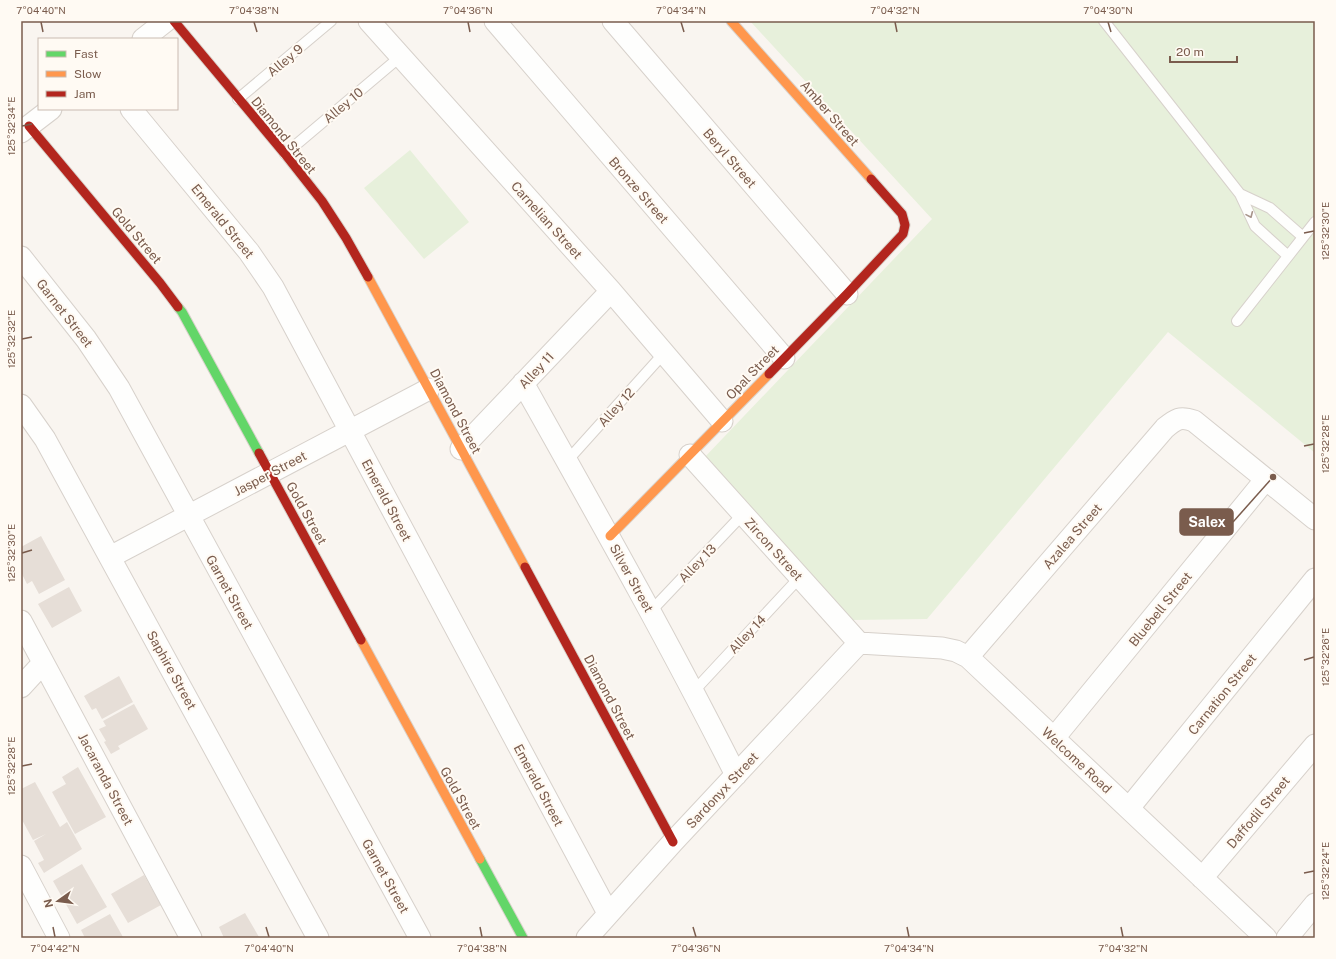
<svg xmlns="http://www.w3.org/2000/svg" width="1336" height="959" font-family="'Public Sans',sans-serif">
<rect width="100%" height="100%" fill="#f9f5f0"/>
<!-- green -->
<path fill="#e7f0db" d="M750 21H1315V453L1168 332 927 619 852 620 703 459 932 219Z
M410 150 469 222 424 259 364 188Z"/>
<!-- building -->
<path fill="#e6ded7" d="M41 536 65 580 39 594 32 581 27 584 21 572V547Z
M69 587 82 611 52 628 38 604Z
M119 676 133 702 102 719 96 708 92 710 84 696Z
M134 704 148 729 118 746 120 749 111 754 104 742 106 741 99 729 106 726 103 721Z
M78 767 106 817 75 834 52 792 66 784 62 777Z
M35 782 60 827 67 822 82 849 44 873 38 863 44 860 34 841 46 834 33 840 21 818V789Z
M82 864 107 907 77 924 53 881Z
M144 875 161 905 128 923 111 894Z
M245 913 259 937 256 938H224L219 927Z
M110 914 123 937 121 938H85L81 930Z"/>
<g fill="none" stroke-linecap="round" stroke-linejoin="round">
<defs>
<path id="lane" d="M1104 21 1240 194 1255 226 1288 256
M238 99 331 21
M285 154 401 56
M1240 194 1270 208 1303 237
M1237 321 1315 222
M567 461 665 352
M651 611 743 514
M694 691 800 577"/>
<path id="street" d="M369 21 611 291 722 421
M495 21 784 358
M613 21 847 294
M143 39 166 21
M131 109 249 252 273 287 608 913
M21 132 51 109
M21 257 86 339 119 388 420 938
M523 383C596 513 669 642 736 775
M21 405 45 439 318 938
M461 449 611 291
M690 455 859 643
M110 557 429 389
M21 621 191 938
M859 643 942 648 956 651 968 657 1266 938
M968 657 1165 428C1176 419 1180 416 1194 421L1315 519
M21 687 43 663
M1054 738 1266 479
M1129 808 1315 579
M21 866 59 938
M1202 878 1315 745
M587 938 673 842 859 643
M1287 938 1315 904"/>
<path id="fast" d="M178 307 182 312 259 453
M480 859 523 938"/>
<path id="slow" d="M731 21 871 179
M368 277 525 567
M610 536 769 374
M361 640 480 859"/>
<path id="jam" d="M174 21 285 154 322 201 346 238 368 277
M29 126 160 283 178 307
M769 374 847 294 903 234 905 225 902 214 871 179
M259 453 361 640
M525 567 673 842"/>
</defs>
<!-- lane casing -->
<use href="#lane" stroke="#d7d1cb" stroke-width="12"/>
<!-- street casing -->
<use href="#street" stroke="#d7d1cb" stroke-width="23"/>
<!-- fast casing -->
<use href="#fast" stroke="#d9d2cb" stroke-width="11"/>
<!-- slow casing -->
<use href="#slow" stroke="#d9d2cb" stroke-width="11"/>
<!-- jam casing -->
<use href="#jam" stroke="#d9d2cb" stroke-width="11"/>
<!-- lane -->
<use href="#lane" stroke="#fefefd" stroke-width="10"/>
<!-- street -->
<use href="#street" stroke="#fefefd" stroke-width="21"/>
<!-- fast -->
<use href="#fast" stroke="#63d668" stroke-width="9"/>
<!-- slow -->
<use href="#slow" stroke="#ff974d" stroke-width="9"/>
<!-- jam -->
<use href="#jam" stroke="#b3261e" stroke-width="9"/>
</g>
<!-- one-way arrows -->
<defs><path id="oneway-chevron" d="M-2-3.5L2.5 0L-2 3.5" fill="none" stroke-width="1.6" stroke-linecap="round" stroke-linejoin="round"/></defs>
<use stroke="#a8958b" href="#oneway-chevron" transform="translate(1250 215) rotate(66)"/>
<!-- ticks -->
<path fill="none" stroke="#7a5c4d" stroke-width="1.5" d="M41 22 43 32M254 22 257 32M468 22 470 32M681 22 684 32M895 22 897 32M1108 22 1111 32M22 126 32 124M1304 233 1314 231M22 339 32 337M1304 446 1314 444M22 553 32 550M1304 660 1314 657M22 766 32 764M1304 873 1314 871M53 927 55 937M266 927 269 937M480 927 482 937M693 927 696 937M907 927 909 937M1121 927 1123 937"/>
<g text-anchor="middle" stroke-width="4" stroke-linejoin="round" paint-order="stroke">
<!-- street labels -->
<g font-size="13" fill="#7a5c4d" stroke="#fffaf3">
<text transform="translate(285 60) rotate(-40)" y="5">Alley 9</text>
<text transform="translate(343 105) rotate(-40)" y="5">Alley 10</text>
<text transform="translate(830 113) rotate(49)" y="5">Amber Street</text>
<text transform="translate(284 135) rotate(51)" y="5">Diamond Street</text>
<text transform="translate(730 158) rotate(49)" y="5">Beryl Street</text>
<text transform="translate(639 190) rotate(49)" y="5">Bronze Street</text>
<text transform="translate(547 220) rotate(48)" y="5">Carnelian Street</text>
<text transform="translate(223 221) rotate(51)" y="5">Emerald Street</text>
<text transform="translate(137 235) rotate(50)" y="5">Gold Street</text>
<text transform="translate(65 313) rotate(52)" y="5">Garnet Street</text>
<text transform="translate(536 370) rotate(-47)" y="5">Alley 11</text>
<text transform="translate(752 372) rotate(-46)" y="5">Opal Street</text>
<text transform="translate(616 407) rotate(-48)" y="5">Alley 12</text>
<text transform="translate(456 411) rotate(62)" y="5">Diamond Street</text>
<text transform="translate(270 473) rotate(-28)" y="5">Jasper Street</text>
<text transform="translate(387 500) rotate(62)" y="5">Emerald Street</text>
<text transform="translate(307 513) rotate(61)" y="5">Gold Street</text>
<text transform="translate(1072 536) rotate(-49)" y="5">Azalea Street</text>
<text transform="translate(774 549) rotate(48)" y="5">Zircon Street</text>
<text transform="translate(697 563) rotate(-46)" y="5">Alley 13</text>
<text transform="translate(632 578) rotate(61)" y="5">Silver Street</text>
<text transform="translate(230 592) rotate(61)" y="5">Garnet Street</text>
<text transform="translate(1160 609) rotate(-51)" y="5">Bluebell Street</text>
<text transform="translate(747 634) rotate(-47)" y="5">Alley 14</text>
<text transform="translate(172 670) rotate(61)" y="5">Saphire Street</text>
<text transform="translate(1222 694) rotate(-51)" y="5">Carnation Street</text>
<text transform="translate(610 697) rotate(62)" y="5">Diamond Street</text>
<text transform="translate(1077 760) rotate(43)" y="5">Welcome Road</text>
<text transform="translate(106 779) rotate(62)" y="5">Jacaranda Street</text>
<text transform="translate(539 785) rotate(62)" y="5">Emerald Street</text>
<text transform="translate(722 790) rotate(-47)" y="5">Sardonyx Street</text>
<text transform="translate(461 798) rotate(61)" y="5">Gold Street</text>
<text transform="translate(1258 812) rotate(-50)" y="5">Daffodil Street</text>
<text transform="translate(386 876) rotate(61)" y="5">Garnet Street</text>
</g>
</g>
<!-- callouts -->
<path fill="none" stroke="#7a5c4d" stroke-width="1.5" d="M1273 477L1233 522"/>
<circle fill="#7a5c4d" stroke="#fffaf3" stroke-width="1.5" cx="1273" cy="477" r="4"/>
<rect fill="#7a5c4d" stroke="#7a5c4d" stroke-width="1.5" x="1180" y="509" width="53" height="26" rx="4"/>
<g font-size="14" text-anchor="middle" font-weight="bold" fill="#fff">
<text x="1207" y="527">Salex</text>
</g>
<!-- border -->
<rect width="1336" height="959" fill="none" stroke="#fffaf3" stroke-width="44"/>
<!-- legend -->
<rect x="38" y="38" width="140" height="72" fill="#fffaf3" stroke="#cabbb1"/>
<rect x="46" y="51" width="20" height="6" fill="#63d668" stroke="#cabbb1"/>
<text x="74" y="58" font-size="12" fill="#7a5c4d">Fast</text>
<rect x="46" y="71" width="20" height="6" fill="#ff974d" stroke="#cabbb1"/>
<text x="74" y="78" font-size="12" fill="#7a5c4d">Slow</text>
<rect x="46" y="91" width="20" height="6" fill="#b3261e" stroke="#cabbb1"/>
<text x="74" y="98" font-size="12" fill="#7a5c4d">Jam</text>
<!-- north arrow -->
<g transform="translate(58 901) rotate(256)" stroke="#fffaf3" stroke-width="3" paint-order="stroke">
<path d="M0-3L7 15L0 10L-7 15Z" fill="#7a5c4d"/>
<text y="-6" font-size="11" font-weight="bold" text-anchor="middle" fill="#7a5c4d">N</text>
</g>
<!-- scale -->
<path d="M1170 56v6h67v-6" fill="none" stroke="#7a5c4d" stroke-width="2"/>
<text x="1176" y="56" font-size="12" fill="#7a5c4d" stroke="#fffaf3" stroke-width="3" paint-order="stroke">20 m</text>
<rect x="22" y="22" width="1292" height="915" fill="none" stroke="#7a5c4d" stroke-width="1.5"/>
<g font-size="10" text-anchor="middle" fill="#7a5c4d">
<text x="41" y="14">7°04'40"N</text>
<text x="254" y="14">7°04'38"N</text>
<text x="468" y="14">7°04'36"N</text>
<text x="681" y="14">7°04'34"N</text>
<text x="895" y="14">7°04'32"N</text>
<text x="1108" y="14">7°04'30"N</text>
<text transform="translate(11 126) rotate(-90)" y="4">125°32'34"E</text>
<text transform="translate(1325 231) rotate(-90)" y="4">125°32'30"E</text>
<text transform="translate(11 339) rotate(-90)" y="4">125°32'32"E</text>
<text transform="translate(1325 444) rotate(-90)" y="4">125°32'28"E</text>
<text transform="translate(11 553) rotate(-90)" y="4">125°32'30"E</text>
<text transform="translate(1325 657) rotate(-90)" y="4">125°32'26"E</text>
<text transform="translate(11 766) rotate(-90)" y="4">125°32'28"E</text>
<text transform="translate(1325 871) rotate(-90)" y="4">125°32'24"E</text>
<text x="55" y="952">7°04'42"N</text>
<text x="269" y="952">7°04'40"N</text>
<text x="482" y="952">7°04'38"N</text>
<text x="696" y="952">7°04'36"N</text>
<text x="909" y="952">7°04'34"N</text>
<text x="1123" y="952">7°04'32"N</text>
</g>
</svg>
